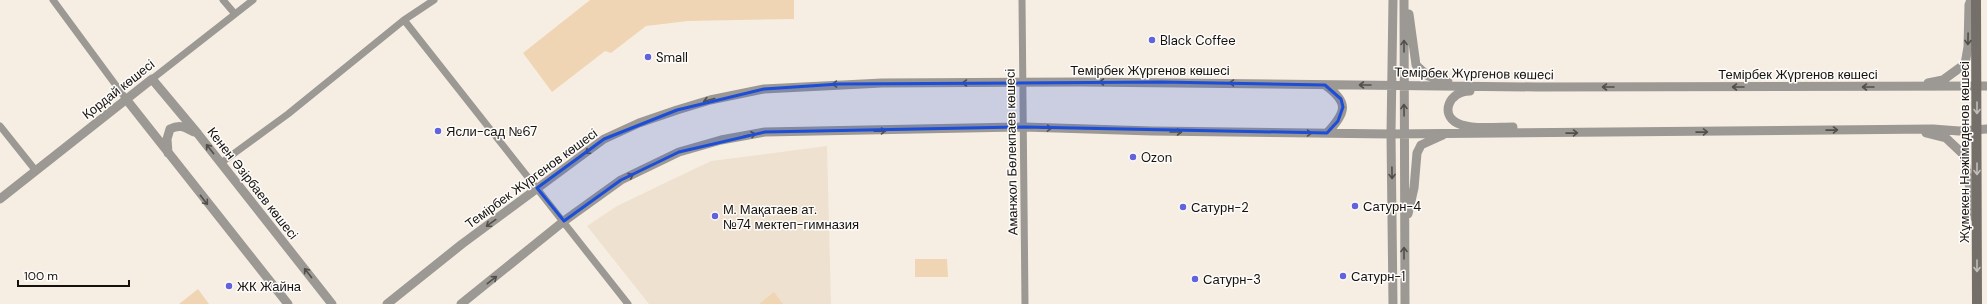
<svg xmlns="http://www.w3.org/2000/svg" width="1987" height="304" font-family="'DM Sans',sans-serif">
<rect width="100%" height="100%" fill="#f7eee3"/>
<!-- built -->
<path fill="#eee1cf" d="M827 146 831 304H649L587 226 617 206 711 161Z"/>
<!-- green -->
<path fill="#efd5b3" d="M590 0H794V19L688 21 646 26 611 53 605 51 552 92 523 53Z
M915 259H947L948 277H915Z
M198 289 209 304H179Z
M774 292 783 304H759Z"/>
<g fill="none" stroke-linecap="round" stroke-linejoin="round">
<!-- minor -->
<path stroke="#9c9894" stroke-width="7" d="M53 0 126 99
M223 0 235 14
M1022 0 1025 304
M404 20 628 304
M152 79 253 0
M0 126 36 171
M221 163 288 114 404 20 434 0"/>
<!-- tertiary -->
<path stroke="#9c9894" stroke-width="9" d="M1404 0 1405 304
M1409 14 1416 65 1428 76 1448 82
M1928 83 1943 80 1965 64 1968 47 1969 5 1971 0
M1325 85C1350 103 1346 112 1327 133
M1470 91C1449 91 1440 114 1457 123 1470 130 1498 127 1513 127
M126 99 288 304
M1926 133 1946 138 1964 155 1975 218
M168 153 167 139 170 129C180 124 184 127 194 132
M0 199 152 79 198 134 332 304
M1408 214 1414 188 1417 153 1421 145 1443 135
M387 304 462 244 604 139 639 123 677 110 710 100 764 89 882 83 1081 82 1537 87 1987 86
M461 304 564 221 621 180 679 152 721 140 765 132 1024 127 1152 131 1391 134 1933 129 1959 131 1987 129
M1393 304 1391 134 1393 0"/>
<!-- secondary -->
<path stroke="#746f69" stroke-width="10" d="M1976 0 1977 304"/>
</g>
<!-- one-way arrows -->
<defs><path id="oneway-shaft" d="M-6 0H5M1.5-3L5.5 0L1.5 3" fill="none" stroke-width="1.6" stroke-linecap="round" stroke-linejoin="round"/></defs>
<g stroke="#524e4a">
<use href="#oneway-shaft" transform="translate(1968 39) rotate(91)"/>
<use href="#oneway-shaft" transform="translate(1404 46) rotate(-90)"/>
<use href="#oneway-shaft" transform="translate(1105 82) rotate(180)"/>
<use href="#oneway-shaft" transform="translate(968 83) rotate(-180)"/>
<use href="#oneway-shaft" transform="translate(1235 83) rotate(-179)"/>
<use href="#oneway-shaft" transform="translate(838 84) rotate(178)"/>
<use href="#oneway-shaft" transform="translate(1365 85) rotate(-180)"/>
<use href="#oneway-shaft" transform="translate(1608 87) rotate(-180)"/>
<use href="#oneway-shaft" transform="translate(1738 87) rotate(-180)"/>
<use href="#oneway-shaft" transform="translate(1868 87) rotate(180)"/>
<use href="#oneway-shaft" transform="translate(709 100) rotate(165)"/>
<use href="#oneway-shaft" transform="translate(1404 110) rotate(-91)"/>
<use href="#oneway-shaft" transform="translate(1046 128) rotate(2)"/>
<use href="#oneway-shaft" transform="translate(1832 130) rotate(-1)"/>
<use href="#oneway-shaft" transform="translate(880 131) rotate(-1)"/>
<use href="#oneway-shaft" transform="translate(1176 132)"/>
<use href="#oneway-shaft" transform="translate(1702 132) rotate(-1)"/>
<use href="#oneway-shaft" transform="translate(1306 133) rotate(1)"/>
<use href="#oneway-shaft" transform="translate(1572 133) rotate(-1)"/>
<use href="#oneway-shaft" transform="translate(750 135) rotate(-10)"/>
<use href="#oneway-shaft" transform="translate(210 149) rotate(-128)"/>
<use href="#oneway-shaft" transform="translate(590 150) rotate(144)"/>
<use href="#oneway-shaft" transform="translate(1392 173) rotate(89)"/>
<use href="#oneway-shaft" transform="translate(628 177) rotate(-26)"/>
<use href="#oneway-shaft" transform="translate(204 200) rotate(52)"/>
<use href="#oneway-shaft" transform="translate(491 223) rotate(144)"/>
<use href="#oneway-shaft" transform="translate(1404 253) rotate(-90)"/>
<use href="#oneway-shaft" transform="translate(308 273) rotate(-128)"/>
<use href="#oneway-shaft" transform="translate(492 280) rotate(-38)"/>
</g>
<g stroke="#c0bdb9">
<use href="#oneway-shaft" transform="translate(1977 108) rotate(90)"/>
<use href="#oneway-shaft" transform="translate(1977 169) rotate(90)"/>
<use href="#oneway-shaft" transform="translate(1977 266) rotate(90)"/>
</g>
<!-- marked area -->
<path fill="#1d4ed8" fill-opacity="0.2" stroke="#1d4ed8" stroke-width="3" stroke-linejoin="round" d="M1161 82 1325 85 1341 99 1343 107 1338 121 1327 133 1024 127 765 132 679 152 621 180 564 221 537 188 604 139 677 110 764 89 839 84Z"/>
<!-- markers -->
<g fill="#6063db" stroke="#fefcfa" stroke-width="1.5">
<circle cx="1152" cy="40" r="4"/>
<circle cx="648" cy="57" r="4"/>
<circle cx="438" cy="131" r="4"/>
<circle cx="1133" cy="157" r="4"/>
<circle cx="1355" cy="206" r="4"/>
<circle cx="1183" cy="207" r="4"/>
<circle cx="715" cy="216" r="4"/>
<circle cx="1343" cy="276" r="4"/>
<circle cx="1195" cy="279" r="4"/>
<circle cx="229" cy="286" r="4"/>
</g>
<g text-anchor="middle" stroke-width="3" stroke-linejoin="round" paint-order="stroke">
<!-- poi labels -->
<g font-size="13" fill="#15120e" stroke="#fefcfa" text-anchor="start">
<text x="1160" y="45">Black Coffee</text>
<text x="656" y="62">Small</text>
<text x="446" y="136">Ясли-сад №67</text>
<text x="1141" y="162">Ozon</text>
<text x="1363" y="211">Сатурн-4</text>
<text x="1191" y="212">Сатурн-2</text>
<text x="723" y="214">М. Мақатаев ат.<tspan x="723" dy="15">№74 мектеп-гимназия</tspan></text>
<text x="1351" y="281">Сатурн-1</text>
<text x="1203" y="284">Сатурн-3</text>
<text x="237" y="291">ЖК Жайна</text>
</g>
<!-- street labels -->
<g font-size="13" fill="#15120e" stroke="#fefcfa">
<text x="1150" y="75">Темірбек Жүргенов көшесі</text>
<text transform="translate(1474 73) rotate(1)" y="5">Темірбек Жүргенов көшесі</text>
<text x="1798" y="79">Темірбек Жүргенов көшесі</text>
<text transform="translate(118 89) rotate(-38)" y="5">Қордай көшесі</text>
<text transform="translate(1011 152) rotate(-91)" y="5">Аманжол Бөлекпаев көшесі</text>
<text transform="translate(1964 152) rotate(-90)" y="5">Жұмекен Нәжімеденов көшесі</text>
<text transform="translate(531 178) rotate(-36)" y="5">Темірбек Жүргенов көшесі</text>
<text transform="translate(253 183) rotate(52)" y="5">Кенен Әзірбаев көшесі</text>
</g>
</g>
<!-- scale -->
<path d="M18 280v6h111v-6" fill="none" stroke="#15120e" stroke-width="2"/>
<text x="24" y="280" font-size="12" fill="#15120e" stroke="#fefcfa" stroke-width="3" paint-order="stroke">100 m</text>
</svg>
